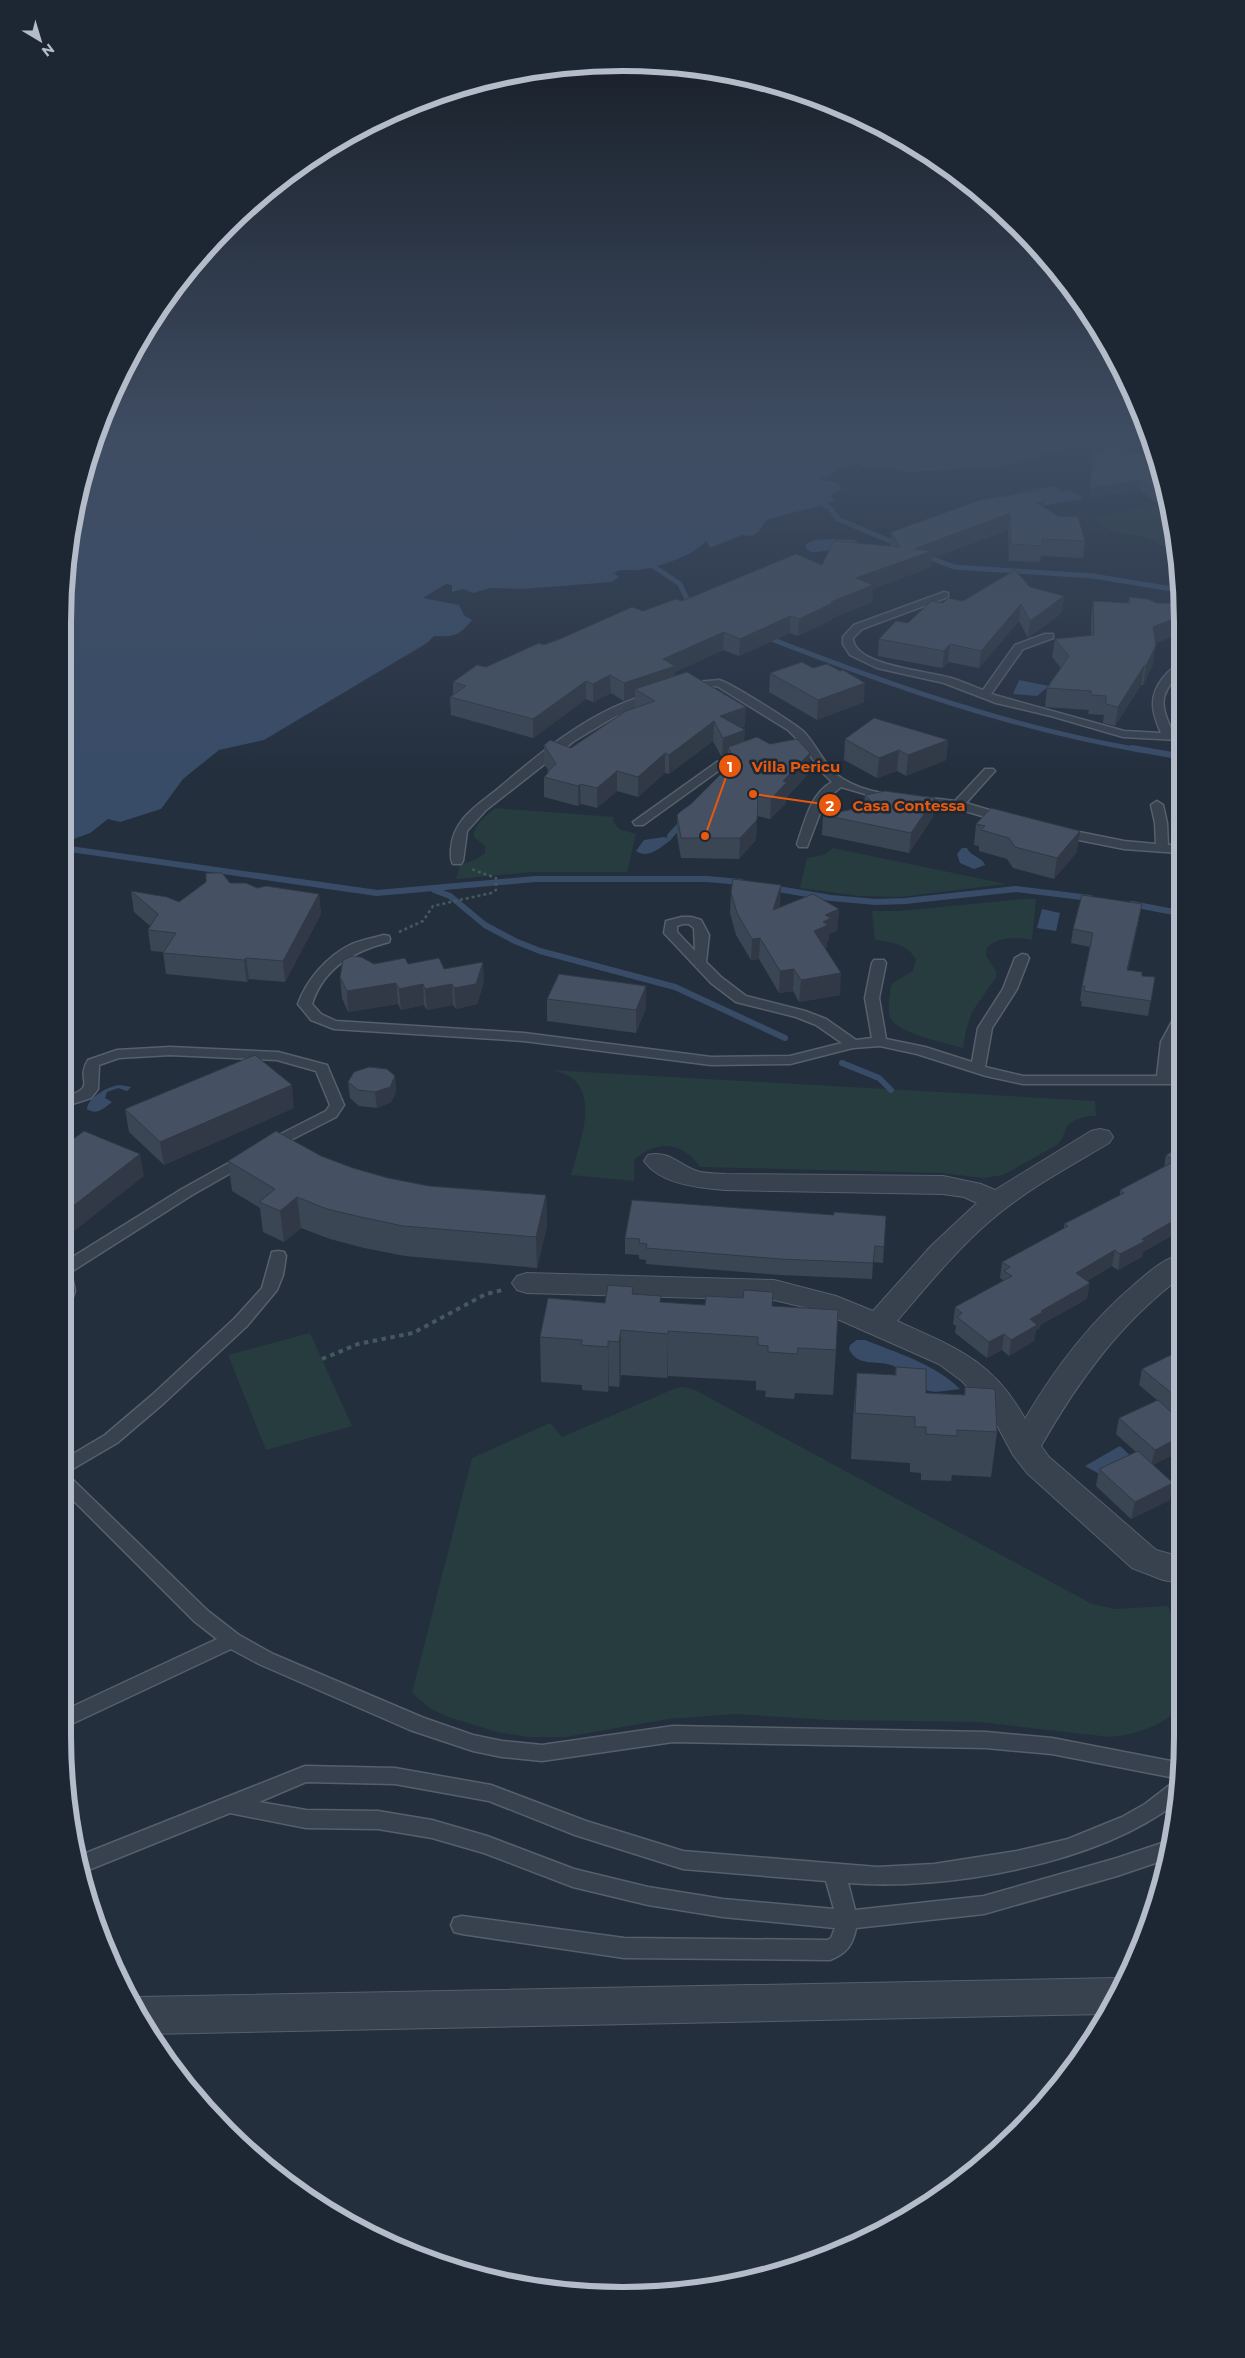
<svg xmlns="http://www.w3.org/2000/svg" width="1245" height="2358" font-family="Montserrat,sans-serif">
<rect width="100%" height="100%" fill="#242f3e"/>
<!-- green -->
<path fill="#263c3f" d="M1146 506 1162 507 1167 510 1178 549C1162 549 1159 541 1145 537 1127 532 1110 535 1095 521L1098 518Z
M495 808 614 817 613 821 619 829 636 834 627 872H532L456 879 460 865 475 860 485 853V846L474 837C473 824 487 816 495 808Z
M833 848 1006 884 900 897 859 896 800 888 807 858 824 855Z
M1024 899H1036L1032 940C1017 937 998 936 987 948L986 956 996 971V977L972 1012 966 1030 963 1048C947 1043 895 1033 890 1017 887 1009 890 995 891 986L893 983 913 971 916 960C909 945 891 942 875 940L872 911H899Z
M550 1070 1095 1101 1096 1116C1086 1116 1073 1118 1067 1127 1063 1134 1063 1140 1057 1145L1003 1175 983 1178 942 1173 700 1167C682 1141 657 1140 634 1160V1181L571 1175C580 1140 607 1078 550 1070Z
M310 1333 352 1426 266 1450 228 1355Z
M683 1387 695 1390 1092 1604 1116 1609 1168 1606 1181 1639V1708C1161 1726 1136 1735 1109 1737L980 1722 829 1720 735 1714 668 1719 566 1737H528L497 1732 448 1717 431 1709 412 1693 472 1458 550 1423 562 1437 676 1388Z"/>
<!-- water -->
<path fill="#394c67" d="M95 441H1082L1059 453 1035 455 1034 458 995 467 908 472 883 467H863L857 463 836 470 830 476 820 479C828 483 839 478 841 489L830 496 835 500 829 503 766 520 760 530 752 536 742 535 710 548 706 540C697 555 654 569 636 570 628 571 622 568 614 573L619 577 612 582 523 589 490 588 473 593 463 589 452 592V585L446 584 423 598 459 605 464 615 472 620C459 636 454 637 434 636L427 643 264 740 219 750 183 779 161 809 120 822 108 819 90 833 63 843 64 586 82 477Z
M1053 486 1061 492 1071 490 1084 499 1033 507 1030 497 1022 491Z
M830 539 854 540 859 543 851 548 816 552H811L806 548V544L815 540Z
M1019 680 1049 686 1037 696 1013 694Z
M664 837 672 839C662 846 649 860 636 851L644 840Z
M962 848H967C970 856 982 857 985 865L974 869 960 863 957 854Z
M1042 909 1060 913 1056 931 1037 928Z
M120 1085 131 1087 127 1091 118 1088 107 1092 105 1098 112 1102C104 1108 97 1116 87 1109 88 1097 109 1086 120 1085Z
M857 1340H865C897 1353 935 1364 960 1389 950 1390 939 1393 929 1391 913 1387 906 1370 891 1365 876 1360 857 1367 849 1349L850 1345Z
M1120 1446 1135 1460 1103 1476 1085 1466Z"/>
<g fill="none" stroke-linecap="round" stroke-linejoin="round">
<!-- stream-far1 -->
<path stroke="#394c67" stroke-width="5" d="M824 505 830 508 838 519 899 545
M923 555 954 567 1093 576 1178 590
M653 566 680 584 690 606
M766 637C887 684 1011 728 1140 750"/>
<!-- stream -->
<path stroke="#394c67" stroke-width="6" d="M1132 748 1178 756
M670 836 682 823
M63 848 377 893 535 879H707L741 882
M772 888 831 898 876 902 905 901 1016 889 1090 898
M434 890 450 896 485 925 515 941 540 951 675 987 785 1038
M1132 904 1179 913
M842 1063 879 1078 891 1090"/>
<defs>
<path id="lane" d="M944 592 948 593V597L862 629 853 638C853 666 929 671 951 678 961 681 972 686 983 690L1015 645 1045 634H1053V638L1023 649 991 694 1124 731 1161 733C1152 712 1148 697 1163 678 1167 673 1172 667 1178 666V675C1157 697 1162 708 1173 733L1178 734V740L1123 737 1051 716 996 703 944 683 877 668 850 655 843 644V637L854 625Z
M719 680C731 683 794 723 804 732 818 747 825 768 843 779 875 799 919 795 955 801L985 769H993L995 771 993 773 966 803 1009 816 1011 819 1005 823 962 810 882 799 841 787 825 800 807 847H799L797 844C805 822 810 794 832 782L822 772 801 743 788 730 717 686 686 689 681 686 686 683Z
M654 693 658 694V698L614 717 574 741 486 810 467 831 463 861 461 864H453C450 859 451 854 451 849 453 819 478 805 499 788 543 750 596 707 654 693Z
M747 750 751 751 753 753 751 755 725 766 643 825H635L633 822 717 762Z
M1157 801 1163 805 1167 823 1168 845H1179V853L1124 849 1059 836 1053 832 1059 828 1124 841 1156 844 1155 823 1151 805Z
M682 917H691L701 920 709 935 706 962 721 977 746 996 805 1011 826 1019 856 1040 872 1038 865 998 872 963 874 960H884L886 963 879 998 886 1039 925 1047 972 1062 978 1028 1003 989 1015 958 1022 954 1027 955 1029 958 1017 989 992 1028 985 1067 1023 1076H1157L1161 1042 1174 1018 1179 1017C1179 1037 1171 1053 1171 1076H1179V1084H1023L986 1076 917 1054 880 1046 853 1048 790 1064 711 1065 524 1041 334 1029 311 1020 298 1004C306 981 327 956 350 945 360 940 373 938 384 935L389 936 390 939 389 942C354 951 324 967 312 1004L321 1014 336 1021 524 1033 711 1057 790 1056 842 1043 816 1025 796 1017 736 1002 711 983 664 933 666 921ZM683 924H689L694 928 695 951 677 932V926Z
M170 1047 278 1052 327 1065 344 1105 336 1117 275 1148H265L263 1145 265 1142 326 1111 330 1105 316 1071 277 1060 170 1055 119 1058 99 1065 98 1089 91 1098 63 1107V1098C101 1085 74 1083 88 1060L117 1050Z
M245 1154 252 1159 250 1162 192 1195 71 1272 75 1291 69 1308 63 1309V1263L182 1189Z
M278 1251 284 1252 286 1256 283 1275 277 1290 247 1326 164 1403 117 1443 64 1474 69 1476 208 1611 239 1635 273 1654 424 1718 473 1735 502 1741 542 1745 673 1726 986 1732 1052 1738 1181 1763 1180 1779 1052 1754 986 1748 673 1742 542 1761 502 1757 473 1751 410 1730 259 1664 231 1649 63 1728V1711L217 1639 194 1621 63 1490V1460L105 1435 152 1395 235 1318 262 1288 272 1252Z
M305 1766 395 1768 491 1785 586 1821 683 1851 877 1867 934 1864 1017 1851 1068 1839 1122 1817 1145 1804 1171 1784 1180 1782 1176 1803C1097 1864 946 1891 848 1883L855 1910 984 1896 1117 1858 1168 1841 1170 1842 1167 1859 1117 1876 984 1914 856 1928C853 1945 846 1954 830 1960L624 1958 462 1934 454 1932 451 1925 454 1918 462 1916 624 1938 827 1940 831 1938 835 1928 723 1917 648 1905 573 1887 484 1853 432 1838 378 1829 306 1828 230 1813 81 1873 76 1857ZM306 1782 395 1784 489 1801 575 1835 683 1869 826 1881 834 1909 723 1899 648 1887 574 1869 487 1836 432 1820 378 1811 306 1810 259 1802Z"/>
<path id="street" d="M1100 1129 1109 1131 1113 1137 1109 1143C1069 1167 1027 1189 991 1220 956 1250 927 1286 897 1321 954 1347 993 1360 1025 1419 1055 1368 1090 1322 1135 1284 1149 1272 1163 1259 1180 1255V1278C1120 1323 1078 1381 1041 1446L1049 1457 1156 1550 1181 1557V1583L1163 1580 1132 1568 1027 1473 1013 1455 990 1412 962 1381 939 1364 817 1310 774 1300 527 1293 517 1290 512 1283 517 1276 527 1273 774 1280 836 1296 873 1311 931 1246 977 1203 964 1197 943 1194 725 1190C699 1188 660 1184 644 1161L648 1155C669 1150 679 1165 697 1171 705 1174 716 1173 725 1174L943 1176 981 1184 995 1190 1091 1131Z
M1117 1978 1126 1981 1105 2014 150 2034 131 2000 138 1997Z"/>
</defs>
<!-- lane casing -->
<use href="#lane" stroke="#565f6c" stroke-width="3"/>
<!-- street casing -->
<use href="#street" stroke="#565f6c" stroke-width="2"/>
<!-- path-far1 -->
<path stroke="#44595c" stroke-width="2.5" stroke-dasharray="3 3" stroke-linecap="butt" d="M399 932 423 921 433 906 491 893 496 890V878L471 869"/>
<!-- path -->
<path stroke="#44595c" stroke-width="4" stroke-dasharray="4.5 4.5" stroke-linecap="butt" d="M322 1359 358 1344 413 1333 486 1294 503 1290"/>
<!-- lane -->
<use href="#lane" fill="#38414e" fill-rule="evenodd"/>
<!-- street -->
<use href="#street" fill="#38414e" fill-rule="evenodd"/>
</g>
<!-- wall -->
<path fill="#3b4654" d="M1093 452 1153 457 1165 502 1156 503 1140 490 1089 498Z
M1044 501 1043 507 1085 541 1083 558 1041 556 1040 562 1009 561 1008 530 932 558 931 567 873 589 872 602 832 618V620L798 636 790 633 739 656 723 650 675 672 674 676 745 726 741 728 744 741 809 773 786 798V803L770 819 757 816 756 840 739 859 681 858 677 836V815L691 804 728 769 727 767 728 756 722 758 713 741 669 774 665 773 638 797 617 791 597 808 581 804 578 806 544 797V777L547 775V772L548 770 544 764V745L571 748 635 708V697L624 701 611 693 593 702 586 699 533 738 451 715 450 697 453 694V682L486 667 543 645 643 611 890 546 891 532Z
M1030 587 1064 596 1062 613 1028 638 1019 621 979 668 948 662 942 668 878 656 879 639 943 603 963 601Z
M1129 597 1157 603H1178V634L1155 643 1153 664 1143 685H1141L1115 726 1103 723 1104 715 1088 714 1089 710 1045 707 1047 688 1061 668 1052 657 1055 639 1091 636V619L1093 601 1128 603Z
M770 673 864 702 817 720 769 692Z
M845 739 948 740 946 760 906 776 897 771 877 778 844 760Z
M865 795 933 817 909 853 822 835 823 815 864 807Z
M976 824 1077 852 1054 879 1013 868 1007 859 979 851V846L974 845Z
M230 883 257 888 319 894 321 914 285 982 249 979 247 982 166 974 163 952 151 951 148 930 150 926 134 912 131 891 179 902Z
M731 892 780 907 839 909 837 931 829 934V940L827 941V947L825 948 840 995 799 1002 793 991 779 993 759 959 751 960 736 935 730 913Z
M1139 919 1128 970 1142 976 1155 977 1148 1016 1081 1006 1082 1001H1080L1082 986 1090 947 1071 943 1073 929Z
M374 964H408L444 969 484 982 477 1004 456 1009 453 1005 427 1010 424 1005 401 1010 398 1004 348 1012 342 998 340 977Z
M646 986V1008L636 1033 547 1021V999Z
M395 1076 396 1092 391 1102 377 1108 359 1106 350 1098 348 1082Z
M294 1108 164 1165 129 1132 125 1109Z
M1179 1148 1180 1231 1143 1252 1142 1257 1118 1270 1112 1266 1087 1281V1299L1040 1325V1328L1036 1330 1034 1341 1009 1356 1002 1350 987 1358 955 1333 956 1326 953 1324 955 1307 1003 1281V1280L1000 1278 1002 1262 1064 1229V1224L1120 1195V1190L1164 1167 1166 1155Z
M321 1156 353 1168 388 1178 429 1186 546 1195 547 1226 537 1268 405 1256 364 1248 330 1239 301 1228 284 1242 263 1232 260 1208 232 1191 228 1161Z
M632 1200 884 1247 883 1263 873 1262 872 1279 779 1275 646 1264V1260L639 1259V1255L625 1254V1238Z
M633 1287V1294L661 1303 705 1305 772 1306 836 1350 833 1395 795 1393 794 1399 765 1397 766 1391 756 1390V1381L668 1376 667 1378 621 1375 619 1387 609 1386 608 1392 582 1390V1385L541 1382 540 1337Z
M1180 1352V1420L1154 1465 1170 1500 1131 1519 1096 1486 1099 1469 1136 1452 1116 1434 1119 1418 1157 1400 1139 1385 1142 1369Z
M896 1367 926 1393 964 1395 965 1387 997 1432 991 1477 952 1475 951 1481 921 1480V1473L910 1472V1463L851 1459 853 1418 857 1373 895 1375Z"/>
<!-- shaded-wall -->
<path fill="#303945" d="M1142 480 1140 490 1089 498 1090 488Z
M1162 492 1165 502 1156 503 1158 493Z
M1044 501 1042 517 1037 503Z
M1010 513 1008 530 932 558 931 567 873 589 872 602 832 618V620L798 636 799 619 831 602 856 578 914 549Z
M1064 596 1062 613 1028 638 1030 621Z
M1021 604 1019 621 979 668 981 651Z
M790 616V633L739 656 740 639Z
M1178 617V634L1150 646 1153 627Z
M724 632 723 650 675 672 674 684 635 689V697L624 701V683L663 659Z
M950 644 948 662 942 668 944 651Z
M1156 645 1153 664 1143 685 1146 666Z
M1144 666 1141 685 1115 726 1118 707Z
M610 675 611 693 593 702V684Z
M586 681V699L533 738V719Z
M865 683 864 702 817 720 818 700Z
M746 707 745 726 721 735 720 716Z
M714 721 713 741 669 774V755Z
M745 730 744 750 728 747V756L722 758 723 738Z
M948 740 946 760 906 776 908 755Z
M899 750 897 771 877 778 879 758Z
M665 753V773L638 797V777Z
M810 753 809 773 786 798V803L770 819 771 799 783 781Z
M617 771V791L597 808V788Z
M580 784 581 804 578 806V786Z
M935 798 933 817 909 853 911 833Z
M757 820 756 840 739 859 740 838Z
M1080 831 1077 852 1054 879 1057 858Z
M781 885 780 906 772 932 773 910Z
M319 894 321 914 285 982 283 961Z
M1142 904 1139 919 1125 985 1127 970Z
M839 909 837 931 829 934V940L827 941V947L813 953 814 931 825 915Z
M760 938 759 959 751 960 752 939Z
M246 958 249 979 247 982 244 960Z
M483 962 484 982 477 1004 456 1009 454 988Z
M794 969 793 991 779 993 780 971Z
M841 973 840 995 799 1002 801 980Z
M396 983 398 1004 348 1012 347 991Z
M423 984 424 1005 401 1010 399 989Z
M452 984 453 1005 427 1010 425 989Z
M646 986V1008L636 1033V1010Z
M395 1076 396 1092 391 1102 377 1108 375 1092Z
M292 1085 294 1108 164 1165 160 1142Z
M140 1154 144 1176 63 1240V1214Z
M546 1195 547 1226 537 1268 536 1237Z
M297 1197 301 1228 284 1242 280 1211Z
M1180 1217V1231L1143 1252 1142 1257 1118 1270 1120 1254 1142 1239Z
M1115 1250 1112 1266 1073 1289 1076 1273Z
M1090 1283 1087 1299 1040 1325V1328L1036 1330 1034 1341 1009 1356 1011 1340 1030 1319 1041 1311Z
M621 1330V1375L619 1387V1342Z
M668 1331V1376L667 1378 668 1334Z
M1004 1334 1002 1350 987 1358 989 1342Z
M608 1341 609 1386 608 1392Z
M1180 1437V1452L1151 1466 1155 1450Z
M1173 1483 1170 1500 1131 1519 1135 1502Z"/>
<!-- building -->
<path fill="#455162" stroke="#303945" d="M1109 448 1130 450 1146 456 1153 457 1162 492 1158 493 1142 480 1090 488 1093 452Z
M1041 490 1044 501 1037 503 1058 516 1078 517 1085 541 1042 539V546L1011 544 1010 513 914 549 932 551 856 578 873 585 831 602 833 603 799 619 790 616 740 639 724 632 663 659 675 666 624 683 610 675 593 684 586 681 533 719 450 697 466 686 453 682 477 665 486 667 539 643 543 645 560 639 632 607 643 611 676 599 682 601 796 554 822 565 834 541 900 547 891 532 980 500Z
M1015 570 1030 587 1064 596 1030 621 1021 604 981 651 950 644 944 651 879 639 896 621 908 623 931 601 943 603 948 598 963 601Z
M1129 597 1147 599 1157 603H1178V617L1153 627 1156 645 1146 666H1144L1118 707 1106 704V696L1091 695V691L1047 688 1069 656 1055 639 1094 635 1093 601 1130 603Z
M802 662 813 668 827 664 840 671 843 670 865 683 818 700 770 673Z
M687 672 746 707 720 716 745 730 723 738 714 721 669 755 665 753 638 777 617 771 597 788 580 784 578 786 544 777 549 772H547L556 764 544 745 550 740 571 748 626 711 655 701 635 689Z
M874 718 948 740 908 755 899 750 879 758 845 739Z
M757 737 770 744 797 739 810 753 783 781 787 782 771 799 758 796 757 820 740 838H681L677 815 681 811 691 804 726 769 739 768 728 747Z
M885 791 935 798 911 833 823 815 875 805 865 795Z
M991 808 1080 831 1057 858 1015 847 1009 838 981 830 985 826 976 824Z
M206 873H222L230 883H246L257 888 266 886 319 894 283 961 246 958 244 960 163 953 176 933 148 930 158 914 131 891 167 897 179 902 206 882Z
M733 879 781 885 773 910 813 894 839 909 825 915 831 918 823 922 828 925 814 931 841 973 801 980 794 969 780 971 760 938 752 939 737 913 731 892Z
M1082 895 1142 904 1127 970 1142 972V976L1155 977 1151 1001 1084 991 1085 986H1082L1093 933 1073 929Z
M352 956 361 957 374 964 405 958 408 964 439 958 444 969 483 962 476 984 454 988 452 984 425 989 423 984 399 989 396 983 347 991 340 977 343 960Z
M559 974 646 986 636 1010 547 999Z
M255 1055 292 1085 160 1142 125 1109Z
M369 1067 387 1069 395 1076 390 1087 375 1092 358 1090 348 1082 354 1072Z
M84 1131 140 1154 63 1214V1147Z
M276 1131 321 1156 353 1168 388 1178 429 1186 546 1195 536 1237 403 1226 361 1217 327 1209 297 1197 280 1211 259 1202 275 1189 228 1161Z
M1179 1148 1180 1217 1142 1239 1145 1241 1120 1254 1115 1250 1076 1273 1090 1283 1041 1311 1043 1312 1030 1319 1037 1325 1011 1340 1004 1334 989 1342 957 1317 962 1313 955 1307 1012 1276 1004 1271 1010 1267 1002 1262 1068 1226 1064 1224 1124 1193 1120 1190 1175 1161 1166 1155Z
M632 1200 834 1215V1212L886 1216 884 1247 875 1246 873 1263 780 1259 646 1248 647 1244 639 1243 640 1239 625 1238Z
M608 1285 633 1287 632 1294 661 1296 660 1302 705 1305 706 1296 743 1298 744 1290 773 1292 772 1306 838 1310 836 1350 798 1348 797 1354 768 1352V1346L758 1345V1337L668 1331V1334L621 1330 619 1342 608 1341V1347L581 1345 582 1340 540 1337 548 1298 605 1303Z
M1179 1351 1180 1352V1400L1142 1369Z
M896 1367 926 1369V1393L965 1395V1387L995 1389 997 1432 957 1430V1436L926 1434V1427H915V1417L855 1413 857 1373 896 1375Z
M1158 1400 1180 1420V1437L1155 1450 1119 1418Z
M1138 1451 1173 1483 1135 1502 1099 1469Z"/>
<!-- sky -->
<linearGradient id="sky" x2="0" y2="1"><stop stop-color="#141a22"/><stop offset="0.57" stop-color="#3f4d63"/><stop offset="1" stop-color="#3f4d63" stop-opacity="0"/></linearGradient>
<rect width="1245" height="771" fill="url(#sky)"/>
<!-- crop -->
<path d="M0 0H1245V2358H0ZM622 71H623A551 551 0 0 1 1174 622V1736A551 551 0 0 1 623 2287H622A551 551 0 0 1 71 1736V622A551 551 0 0 1 622 71Z" fill="#1d2633" fill-rule="evenodd"/>
<path fill="none" stroke="#b4bcc9" stroke-width="6" d="M622 71H623A551 551 0 0 1 1174 622V1736A551 551 0 0 1 623 2287H622A551 551 0 0 1 71 1736V622A551 551 0 0 1 622 71Z"/>
<!-- callouts -->
<path fill="none" stroke="#e8590c" stroke-width="2" d="M705 836L730 766M753 794L830 805"/>
<g fill="#e8590c" stroke="#1d2633" stroke-width="2">
<circle cx="705" cy="836" r="5"/>
<circle cx="753" cy="794" r="5"/>
<circle cx="730" cy="766" r="12"/>
<circle cx="830" cy="805" r="12"/>
</g>
<g font-size="15" text-anchor="middle" font-weight="bold" fill="#fff">
<text x="730" y="772">1</text>
<text x="830" y="811">2</text>
</g>
<g font-size="15" text-anchor="middle" font-weight="bold" fill="#e8590c" stroke="#1d2633" stroke-width="5" stroke-linejoin="round" paint-order="stroke">
<text x="796" y="772">Villa Pericu</text>
<text x="909" y="811">Casa Contessa</text>
</g>
<!-- north arrow -->
<g transform="translate(40 40) rotate(142)" stroke="#1d2633" stroke-width="4" paint-order="stroke">
<path d="M0-4L9 19L0 12L-9 19Z" fill="#b4bcc9"/>
<text y="-8" font-size="14" font-weight="bold" text-anchor="middle" fill="#b4bcc9">N</text>
</g>
</svg>
